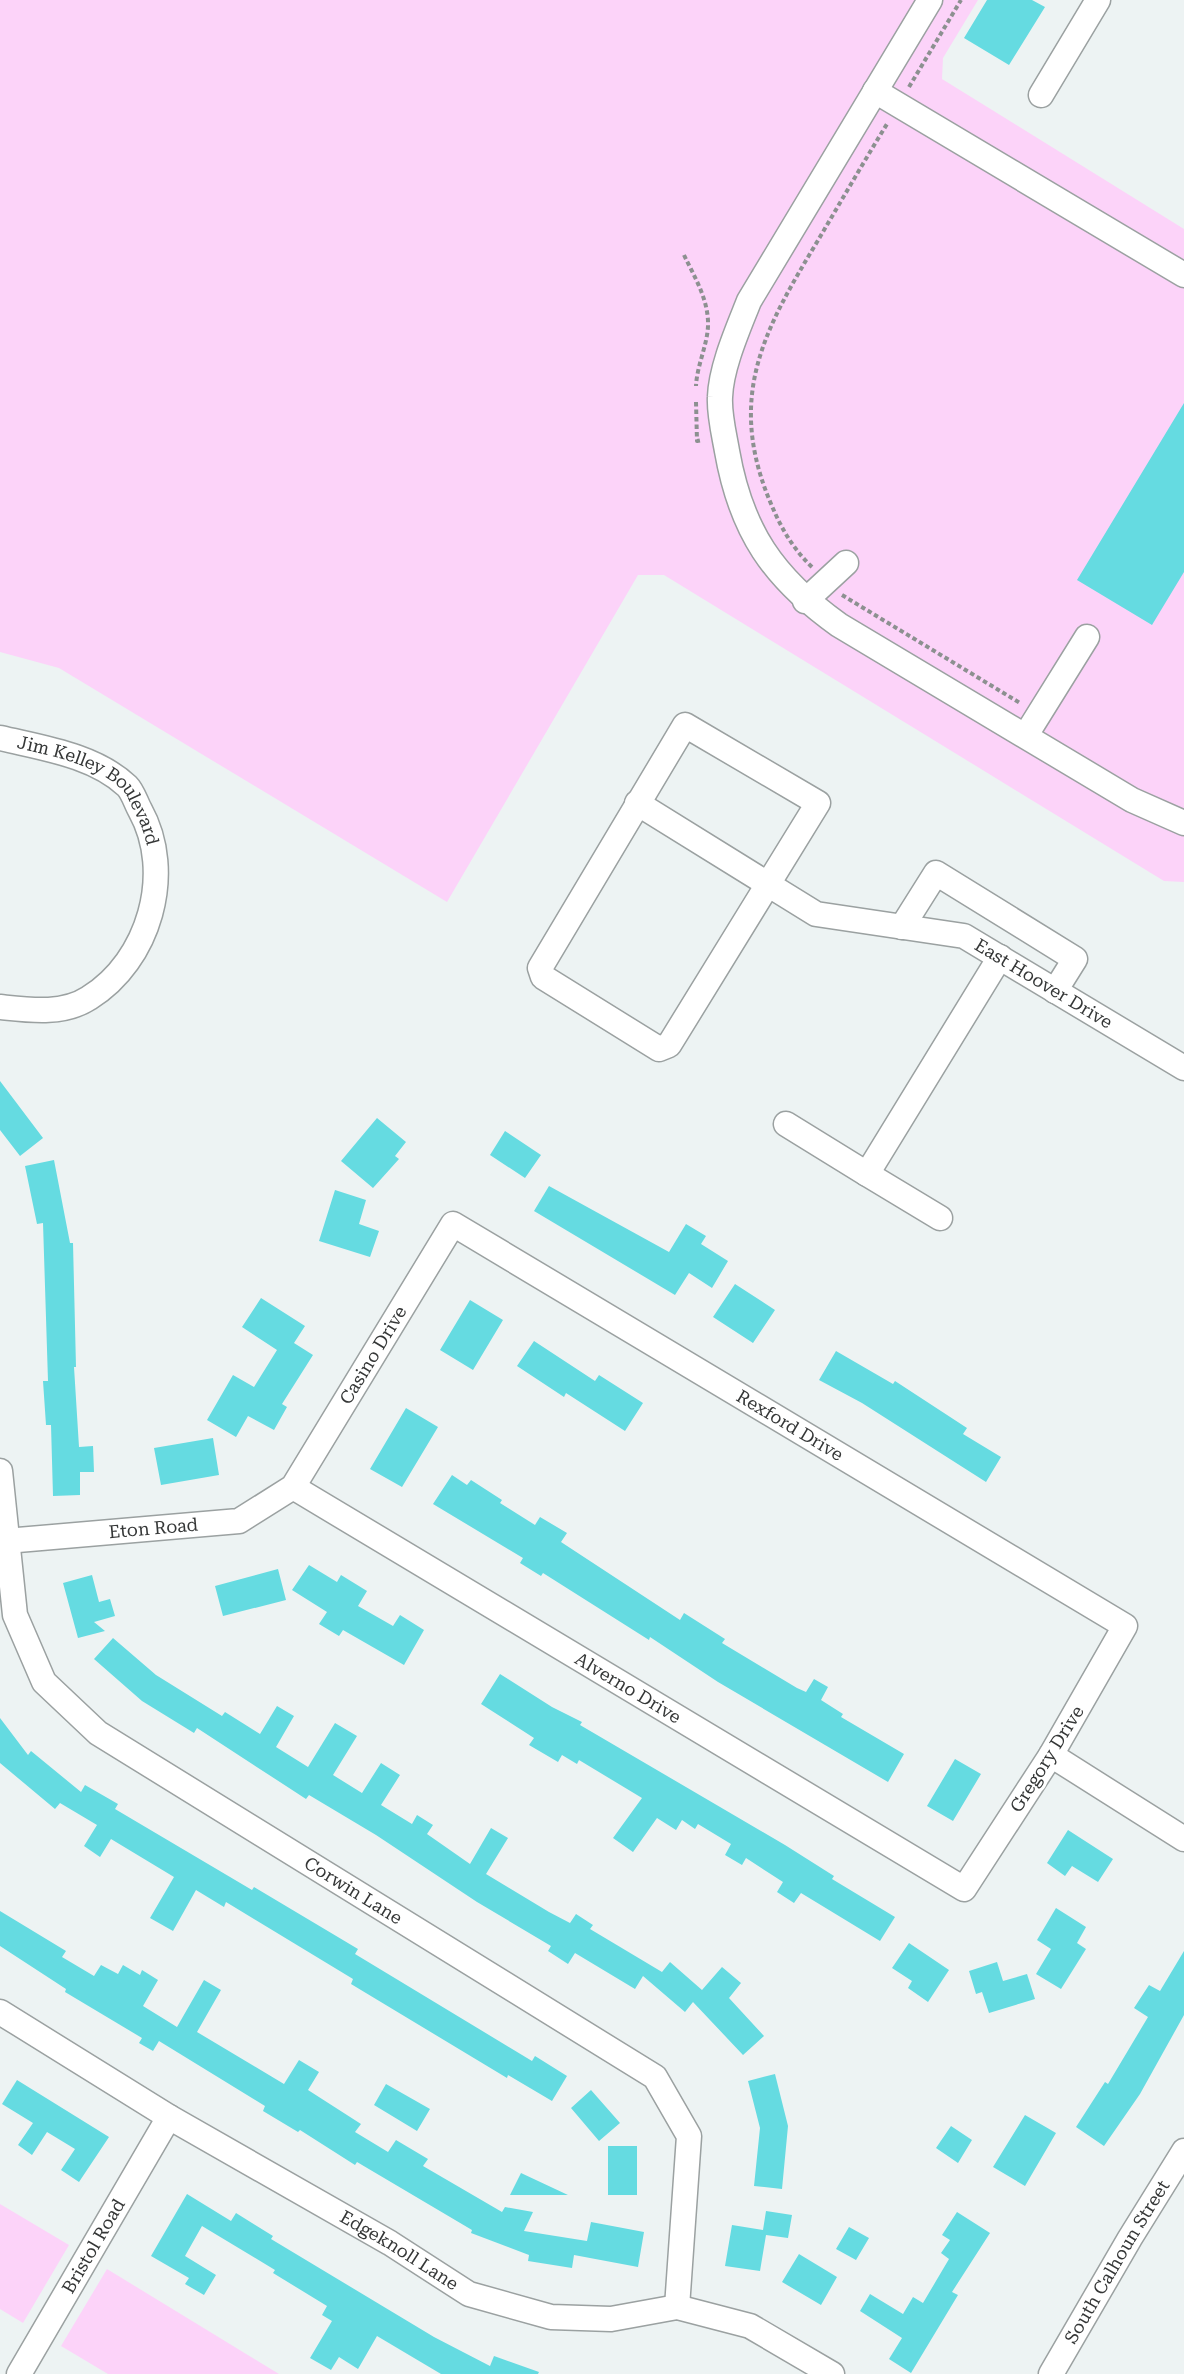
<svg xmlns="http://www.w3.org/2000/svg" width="1184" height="2374" font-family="'Roboto Serif',serif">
<rect width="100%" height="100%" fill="#edf3f3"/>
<!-- green -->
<path fill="#fcd3f9" d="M0 0H978L943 58 942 79 1184 229V882L1164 881 664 575H638L447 902 59 668 0 652Z
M0 2204 69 2245 23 2323 0 2309Z
M107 2269 279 2374H108L61 2346Z"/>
<!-- building -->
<path fill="#65dbe1" d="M987 0H1032L1045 7 1009 65 964 38Z
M1184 403V572L1152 625 1077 580Z
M0 1081 43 1138 20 1156 0 1130Z
M377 1118 406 1142 395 1156 399 1159 373 1188 341 1161Z
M505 1131 541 1155 525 1178 490 1155Z
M54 1160 70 1243H73L76 1367H74L79 1447 93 1446 94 1472H80V1495L53 1496 51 1425H46L43 1381H48L43 1223 37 1224 25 1166Z
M549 1186 669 1252 686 1224 706 1236 701 1244 728 1261 712 1288 689 1273 675 1295 534 1211Z
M335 1190 366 1200 359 1224 379 1231 370 1257 319 1241Z
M735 1284 775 1310 753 1343 713 1317Z
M261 1298 305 1326 294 1343 313 1355 282 1404 287 1407 274 1430 248 1416 236 1437 207 1420 233 1375 254 1387 277 1350 242 1327Z
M470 1300 503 1320 473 1370 440 1350Z
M534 1341 595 1381 599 1375 643 1403 625 1431 566 1393 564 1397 517 1366Z
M836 1351 893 1384 895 1381 967 1428 963 1434 1001 1457 986 1482 862 1403 819 1380Z
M406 1408 438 1427 402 1487 370 1469Z
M213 1438 219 1475 161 1485 154 1448Z
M452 1475 467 1485 471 1480 502 1500 500 1503 535 1525 540 1517 567 1533 561 1542 680 1620 684 1613 725 1639 722 1643 797 1688 806 1692 814 1679 828 1687 821 1700 843 1714 841 1717 904 1754 888 1782 718 1682 650 1637 649 1640 543 1573 541 1576 520 1563 523 1558 433 1504Z
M309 1565 337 1582 341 1575 367 1591 358 1606 393 1626 400 1615 424 1630 404 1665 343 1630 339 1636 319 1624 327 1612 292 1590Z
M278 1569 286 1600 223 1616 215 1586Z
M92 1575 99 1602 110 1599 115 1616 94 1622 105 1631 78 1638 63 1583Z
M113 1638 156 1675 222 1716 225 1712 260 1734 277 1706 294 1716 276 1747 308 1767 335 1723 357 1736 333 1775 362 1793 381 1763 400 1775 381 1805 412 1824 417 1815 433 1825 427 1834 470 1864 491 1828 508 1838 486 1874 549 1912 570 1923 576 1914 593 1925 590 1929 662 1972 670 1962 702 1990 722 1967 741 1983 729 1998 764 2036 743 2055 693 2002 685 2012 643 1976 635 1989 575 1953 568 1964 548 1951 551 1946 477 1902 376 1835 309 1795 306 1799 197 1728 194 1733 142 1701 94 1659Z
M500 1674 552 1707 582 1722 580 1725 785 1845 834 1876 832 1879 895 1917 880 1941 801 1893 794 1903 777 1892 783 1882 746 1858 742 1865 725 1855 731 1844 698 1824 695 1829 682 1820 676 1830 657 1818 633 1852 613 1838 642 1798 579 1760 577 1764 562 1755 558 1762 529 1745 534 1738 481 1704Z
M0 1718 28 1755 31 1751 81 1792 85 1785 118 1804 115 1809 252 1890 254 1887 358 1949 355 1954 532 2061 535 2056 567 2076 552 2101 508 2075 507 2078 351 1984 353 1979 226 1902 224 1907 196 1890 173 1931 150 1918 174 1877 111 1839 100 1857 84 1846 97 1825 60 1803 55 1809 0 1763Z
M955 1759 981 1774 953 1821 927 1806Z
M1068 1830 1113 1859 1098 1882 1072 1866 1065 1876 1047 1863Z
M1056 1908 1086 1927 1077 1943 1086 1949 1061 1989 1036 1974 1051 1949 1037 1940Z
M0 1911 66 1951 62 1957 94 1976 101 1965 118 1974 123 1965 140 1975 142 1970 158 1980 143 2006 177 2027 204 1980 221 1990 197 2032 284 2084 299 2060 319 2072 308 2090 361 2124 355 2132 388 2152 396 2140 428 2159 423 2166 502 2212 505 2207 533 2212 524 2231 587 2241 591 2222 644 2232 638 2267 574 2255 572 2268 528 2261 529 2255 471 2233 472 2230 357 2162 355 2165 300 2130 298 2132 263 2111 265 2106 159 2041 153 2051 139 2043 142 2038 65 1992 66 1989 0 1946Z
M909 1943 949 1970 928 2002 908 1988 912 1981 892 1968Z
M1184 1951V2015L1140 2094 1104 2146 1076 2127 1105 2082 1108 2084 1148 2017 1134 2008 1149 1985 1160 1991Z
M997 1962 1003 1981 1027 1974 1035 1999 989 2013 982 1992 976 1994 969 1971Z
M775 2074 788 2126 782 2189 754 2186 760 2128 748 2081Z
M17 2080 109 2137 79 2182 61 2170 75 2149 47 2132 32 2155 18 2145 33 2123 2 2104Z
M386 2084 430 2109 417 2131 374 2105Z
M591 2090 620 2123 599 2141 571 2108Z
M1025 2115 1056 2133 1025 2186 993 2167Z
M951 2126 972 2140 958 2163 936 2148Z
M608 2146H637V2195H608Z
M521 2173 568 2195H510Z
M187 2194 231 2221 236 2213 273 2236 271 2239 434 2337 490 2366 494 2356 539 2372 538 2374H441L377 2336 358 2369 339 2357 331 2370 310 2358 332 2321 322 2315 327 2306 273 2273 275 2270 202 2226 185 2256 216 2275 204 2295 185 2284 189 2278 151 2256Z
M766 2211 792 2215 788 2238 766 2235 760 2271 725 2266 732 2225 763 2230Z
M957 2212 990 2233 952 2292 958 2295 911 2373 889 2359 902 2338 860 2311 870 2294 903 2314 913 2297 923 2303 949 2259 941 2253 950 2240 942 2235Z
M849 2227 869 2238 856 2260 836 2249Z
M799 2254 837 2277 821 2305 782 2282Z"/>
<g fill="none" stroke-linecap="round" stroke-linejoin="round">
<defs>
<g id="minor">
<path d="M930 0 749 301C738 329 721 367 720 397 719 414 724 434 727 451 741 531 773 578 839 625L1132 800 1184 823"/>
<path d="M875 91 1184 275"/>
<path d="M1041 95 1098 0"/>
<path d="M805 601 846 563"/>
<path d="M685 725 818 803 669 1045 659 1049 543 977 540 968Z"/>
<path d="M1026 735 1087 637"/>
<path id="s1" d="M0 738C42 748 94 755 127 786 133 792 136 803 140 810 175 873 149 961 89 998 63 1015 29 1010 0 1007"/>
<path id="s2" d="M637 803 816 914 964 936 1184 1068"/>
<path d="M902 927 936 873 1075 959 1055 991"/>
<path d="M786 1124 867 1174 1000 957"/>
<path d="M867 1174 940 1218"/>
<path id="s3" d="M0 1471 15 1615 44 1682 98 1733 655 2077 689 2136 677 2307"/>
<path id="s4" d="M6 1541 239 1521 293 1487 453 1224 1125 1626 1051 1755 964 1889 293 1487"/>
<path d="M1051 1755 1184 1839"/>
<path id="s5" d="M0 2012 169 2117 390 2243 469 2294 551 2317 611 2319 677 2307 750 2326 832 2374"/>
<path id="s6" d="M19 2374 169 2117"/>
<path id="s7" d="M1051 2374 1130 2238 1184 2151"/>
</g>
</defs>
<!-- minor casing -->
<use href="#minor" stroke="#9ba1a1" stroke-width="27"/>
<!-- path -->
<path stroke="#8c9090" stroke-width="4" stroke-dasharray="4.5 3" stroke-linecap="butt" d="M909 87 961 0
M684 255C694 276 707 297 708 321 709 342 697 364 696 386
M696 402 697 441 702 440
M812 567C790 546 778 522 767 494 728 393 766 327 817 242 840 203 863 163 887 124
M842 595 1020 703"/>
<!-- minor -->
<use href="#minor" stroke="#fff" stroke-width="24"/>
</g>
<g text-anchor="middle" stroke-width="6" stroke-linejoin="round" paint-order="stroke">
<!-- street labels -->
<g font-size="18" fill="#353737" stroke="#fff">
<text dy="6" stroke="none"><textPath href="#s1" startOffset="110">Jim Kelley Boulevard</textPath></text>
<text dy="6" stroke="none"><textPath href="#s2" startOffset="453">East Hoover Drive</textPath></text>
<text dy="6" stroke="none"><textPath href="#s4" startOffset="452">Casino Drive</textPath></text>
<text dy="6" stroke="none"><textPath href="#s4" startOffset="998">Rexford Drive</textPath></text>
<text dy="6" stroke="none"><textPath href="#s4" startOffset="148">Eton Road</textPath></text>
<text transform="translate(628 1688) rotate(31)" y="6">Alverno Drive</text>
<text transform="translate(1047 1759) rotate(-58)" y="6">Gregory Drive</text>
<text dy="6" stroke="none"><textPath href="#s3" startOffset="592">Corwin Lane</textPath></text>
<text dy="6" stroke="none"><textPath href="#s6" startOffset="148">Bristol Road</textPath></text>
<text dy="6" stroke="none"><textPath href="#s5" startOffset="465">Edgeknoll Lane</textPath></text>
<text dy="6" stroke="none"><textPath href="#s7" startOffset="130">South Calhoun Street</textPath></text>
</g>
</g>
</svg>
